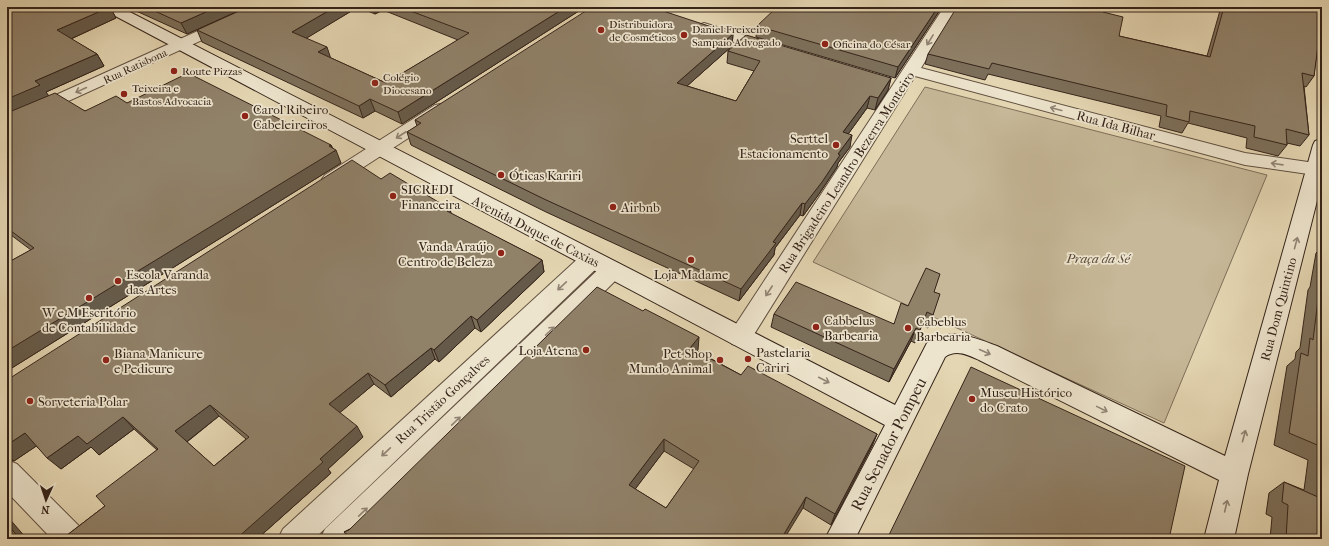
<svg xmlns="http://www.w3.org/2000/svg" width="1329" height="546" font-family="'IM FELL French Canon',serif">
<rect width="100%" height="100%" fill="#e4d6b2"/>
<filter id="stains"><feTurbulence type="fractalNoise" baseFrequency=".005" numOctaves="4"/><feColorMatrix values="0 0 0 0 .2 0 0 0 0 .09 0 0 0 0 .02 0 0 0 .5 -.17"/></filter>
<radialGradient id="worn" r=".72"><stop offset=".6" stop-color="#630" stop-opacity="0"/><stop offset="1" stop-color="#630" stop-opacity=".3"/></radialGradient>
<!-- green -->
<path fill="#c6b898" stroke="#7e6e59" d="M925 87 1267 175 1164 423 813 262Z"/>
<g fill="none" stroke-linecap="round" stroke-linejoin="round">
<defs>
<path id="street" d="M251 7H270L268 10 7 129V117Z
M944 7H958L921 68 1245 153 1322 164V176L1245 165 915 76 748 344 740 346 732 344 728 337 732 330Z
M704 23 776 45 778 48 776 51 770 53 699 31 696 28 699 25Z
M441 104 447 105 450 109 447 113 339 183 332 185 325 183 322 179 325 175 435 105Z
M591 252 599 254 602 260 599 266 314 539H278L283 529 583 254Z
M612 262 620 264 623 270 620 276 356 539H320L325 529 604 264Z
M7 460 17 464 82 529 87 539H52L7 492Z"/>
<path id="secondary" d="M102 7H120L895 405 927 343C950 327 973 337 997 346L1225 456 1313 145 1315 141 1322 139V181L1248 474 1234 539H1204L1219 480 979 360C968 355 956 349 945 357L855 539H825L885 425 104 10Z"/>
</defs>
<!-- street casing -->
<use href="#street" stroke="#615040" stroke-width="2"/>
<!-- secondary casing -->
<use href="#secondary" stroke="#35241a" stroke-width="2"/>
<!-- street -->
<use href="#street" fill="#ede4cd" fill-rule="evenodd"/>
<!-- secondary -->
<use href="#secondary" fill="#ede4cd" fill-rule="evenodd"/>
</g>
<!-- wall -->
<path fill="#7c6f5a" stroke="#35241a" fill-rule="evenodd" d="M7 7 55 8 110 7 116 18 71 39 97 54 104 66 46 92 48 96 85 111 127 103 331 145 341 163 7 371V263L31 250 7 232Z
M123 7H247L187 34 134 10 132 11Z
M248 7H585L402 124 375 111 363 118 202 42 197 30ZM358 7 375 14 383 10 458 40 386 83 331 58 306 38Z
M656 7H677L671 11Z
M942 7 895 78 756 37 757 26Z
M1221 7H1322L1314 76 1306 87 1304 86 1309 135 1300 146 1287 143V145L1278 156 1246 148 1247 138 1188 123 1182 133 1159 127 1161 116 988 74 985 80 925 64 928 54 1103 12 1119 36 1207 56Z
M733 34 732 46 687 86 736 101 754 71 727 63 728 51 891 78 888 90 875 110 867 108 848 134 850 147 838 163 837 167 819 194 803 216 800 215 775 248 774 255 739 301 546 212 411 145 407 132 417 126 415 120Z
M381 179 450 209 451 214 542 260 544 272 481 332 475 328 439 362 435 359 391 397 374 384 339 413 363 437 328 469 331 473 257 539H62L105 506 157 450 134 429 99 455 91 447 61 469 36 446 14 461 7 459V380ZM219 416 246 439 214 466 187 442Z
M1322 247V539H1270L1272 517 1266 514 1269 493 1284 482 1304 490 1308 460 1274 445 1287 366 1295 359 1296 352 1300 348 1308 290 1310 287 1316 253Z
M934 292 933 315 928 328 922 325 915 343 911 341 889 382 771 327 774 314 894 324 908 306Z
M698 350 697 351 741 375 877 434 872 446 831 525 803 508 348 537 344 532ZM664 451 694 469 666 508 635 489Z"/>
<!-- shaded-wall -->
<path fill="#655a4a" stroke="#35241a" d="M110 7 116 18 64 42 57 30Z
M129 7H133L134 10 132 11Z
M217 7H247L187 34 181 23Z
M335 7H358L297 44 292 32Z
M373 7H382L383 10 375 14Z
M566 7H585L402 124 398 112Z
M671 7H677L671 11Z
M938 7H942L895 78 898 67Z
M733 34 732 46 677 95V83Z
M327 47 331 59 318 52Z
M97 54 104 66 46 92 49 96 7 115V99L35 81Z
M891 78 888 90 875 110 878 98Z
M870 96 867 108 841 144 843 132Z
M370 99 375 111 363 118 359 106Z
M852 135 850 147 838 163 837 167 819 194 803 216 805 204 838 154Z
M331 145 334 152 336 150 341 163 7 371V351Z
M802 203 800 215 775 248 774 255 739 301 741 289 773 242Z
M450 209 453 221 447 211Z
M542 260 544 272 481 332 477 320Z
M471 316 475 328 439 362 434 350Z
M916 328 911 341 889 382 894 369Z
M699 337 698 350 689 360 690 348Z
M431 348 435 359 391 397 385 385Z
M368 373 374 384 336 416 329 404Z
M210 405 219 416 185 443 175 431Z
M123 417 134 429 99 455 91 447 61 469 47 458 78 436Z
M357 426 363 437 328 469 331 473 257 539H236L320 459Z
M25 433 38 445 14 461 7 456V445Z
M877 434 872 446 831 525 835 514Z
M664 439V451L630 496 629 485Z
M806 497 803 508 784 539H781Z
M7 516 27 539H20L7 524Z"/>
<!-- building -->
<path fill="#908169" stroke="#35241a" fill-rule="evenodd" d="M7 7H52L55 8 58 7H110L57 30 97 54 35 81 40 85 7 99Z
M146 7H217L181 23Z
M248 7H335L292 32 327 47 318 52 386 83 469 33 400 7H566L398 112 370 99 359 106 197 30Z
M592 7H651L733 34 677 83 736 101 760 61 728 51 746 35 891 78 878 98 870 96 843 132 852 135 838 154 840 155 822 182 805 204 802 203 773 242 776 243 741 289 544 199 407 132 421 123 415 120Z
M777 7H938L898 67 757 26Z
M957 7H1104L1103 12 1123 17 1119 36 1210 57 1224 7H1322V15L1314 76 1302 73 1309 135 1286 129 1287 145 1254 137 1255 126 1190 111 1189 122 1166 116 1167 105 992 63 989 69 928 54Z
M188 73 331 145 329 146 336 150 7 351V263L34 248 7 228V113L55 93 85 111 116 96 127 103Z
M352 160 381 179 390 173 450 209 447 211 542 260 477 320 471 316 434 350 431 348 385 385 368 373 329 404 357 426 320 459 323 462 236 539H62L105 506 96 496 158 449 123 417 87 444 78 436 47 458 25 433 7 445V380ZM210 405 249 437 214 466 175 431Z
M926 268 940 274 934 292 940 294 933 315 927 312 920 330 916 328 894 369 774 314 796 282 894 324 901 303 908 306Z
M1321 276 1322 277V447L1289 433 1301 353 1308 356 1310 338 1313 340Z
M597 287 643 311 645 309 699 337 690 348 741 375 748 366 877 434 835 514 806 497 781 539H346L349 536 344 532 349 530ZM664 439 699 461 666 508 629 485Z
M971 367 1185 466 1169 539H887Z
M1322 460V539H1286L1288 505 1282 502 1284 482 1318 497Z
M7 524 20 539H7Z"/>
<!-- one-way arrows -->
<defs><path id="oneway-shaft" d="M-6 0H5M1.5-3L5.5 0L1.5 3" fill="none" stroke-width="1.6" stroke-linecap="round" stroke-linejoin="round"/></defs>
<g stroke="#918474">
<use href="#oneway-shaft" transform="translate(930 40) rotate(122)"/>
<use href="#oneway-shaft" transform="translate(81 90) rotate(155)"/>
<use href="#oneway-shaft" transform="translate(1056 109) rotate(-165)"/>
<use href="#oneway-shaft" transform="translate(401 135) rotate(147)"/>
<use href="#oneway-shaft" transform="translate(1277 164) rotate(-172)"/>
<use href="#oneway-shaft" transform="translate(1296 243) rotate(-75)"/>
<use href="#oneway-shaft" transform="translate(562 286) rotate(137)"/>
<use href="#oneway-shaft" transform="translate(769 291) rotate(123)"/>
<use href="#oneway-shaft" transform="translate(550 331) rotate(-44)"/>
<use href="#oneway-shaft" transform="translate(985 352) rotate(24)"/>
<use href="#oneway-shaft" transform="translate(824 380) rotate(27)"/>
<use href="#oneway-shaft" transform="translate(1102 409) rotate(26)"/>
<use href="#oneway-shaft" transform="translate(456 421) rotate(-44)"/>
<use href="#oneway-shaft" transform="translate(1244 436) rotate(-75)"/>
<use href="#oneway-shaft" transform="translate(386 452) rotate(137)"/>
<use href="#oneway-shaft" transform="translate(1226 506) rotate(-77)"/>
<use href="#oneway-shaft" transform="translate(363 512) rotate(-44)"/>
</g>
<!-- markers -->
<g fill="#8f2418" stroke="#ede4cd" stroke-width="1.5">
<circle cx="601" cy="30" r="4"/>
<circle cx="684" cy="35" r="4"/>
<circle cx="825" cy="44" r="4"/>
<circle cx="174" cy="71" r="4"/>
<circle cx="375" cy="83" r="4"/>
<circle cx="124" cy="94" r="4"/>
<circle cx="245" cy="116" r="4"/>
<circle cx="836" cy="145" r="4"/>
<circle cx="501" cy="175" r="4"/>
<circle cx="393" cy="196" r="4"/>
<circle cx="613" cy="207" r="4"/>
<circle cx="501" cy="253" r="4"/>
<circle cx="691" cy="260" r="4"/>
<circle cx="118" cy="281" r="4"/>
<circle cx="89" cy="298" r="4"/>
<circle cx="816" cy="327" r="4"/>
<circle cx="908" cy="328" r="4"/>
<circle cx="586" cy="350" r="4"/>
<circle cx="748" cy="359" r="4"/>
<circle cx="106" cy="360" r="4"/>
<circle cx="720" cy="360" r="4"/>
<circle cx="972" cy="399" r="4"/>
<circle cx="30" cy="401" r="4"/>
</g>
<g text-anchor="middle" stroke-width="3.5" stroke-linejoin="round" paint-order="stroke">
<!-- far-poi labels -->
<g font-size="11" fill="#35241a" stroke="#ede4cd" text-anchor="start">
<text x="609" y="28">Distribuidora<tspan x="609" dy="13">de Cosméticos</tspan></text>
<text x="692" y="33">Daniel Freixeiro<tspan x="692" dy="13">Sampaio Advogado</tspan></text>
<text x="833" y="48">Oficina do César</text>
<text x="182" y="75">Route Pizzas</text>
<text x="383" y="81">Colégio<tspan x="383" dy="13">Diocesano</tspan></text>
<text x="132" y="92">Teixeira e<tspan x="132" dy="13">Bastos Advocacia</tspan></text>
</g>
<!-- far-street labels -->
<g font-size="11" fill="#35241a" stroke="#ede4cd">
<text transform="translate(135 66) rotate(-25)" y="4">Rua Ratisbona</text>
</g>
<!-- poi labels -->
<g font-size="13" fill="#35241a" stroke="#ede4cd" text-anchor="start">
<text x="253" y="114">Carol Ribeiro<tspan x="253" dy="15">Cabeleireiros</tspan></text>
<text x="828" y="143" text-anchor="end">Serttel<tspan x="828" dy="15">Estacionamento</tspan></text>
<text x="509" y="180">Óticas Kariri</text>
<text x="401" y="194">SICREDI<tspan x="401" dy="15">Financeira</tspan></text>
<text x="621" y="212">Airbnb</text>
<text x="493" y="251" text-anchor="end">Vanda Araújo<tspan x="493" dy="15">Centro de Beleza</tspan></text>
<text x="126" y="279">Escola Varanda<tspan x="126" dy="15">das Artes</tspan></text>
<text x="691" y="279" text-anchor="middle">Loja Madame</text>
<text x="89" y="317" text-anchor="middle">W e M Escritório<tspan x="89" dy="15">de Contabilidade</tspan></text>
<text x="824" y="325">Cabbelus<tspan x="824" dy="15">Barbearia</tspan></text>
<text x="916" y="326">Cabeblus<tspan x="916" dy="15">Barbearia</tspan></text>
<text x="578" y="355" text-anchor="end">Loja Atena</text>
<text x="756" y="357">Pastelaria<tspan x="756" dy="15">Cariri</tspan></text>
<text x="114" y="358">Biana Manicure<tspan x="114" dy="15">e Pedicure</tspan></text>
<text x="712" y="358" text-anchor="end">Pet Shop<tspan x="712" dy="15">Mundo Animal</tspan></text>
<text x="980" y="397">Museu Histórico<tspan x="980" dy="15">do Crato</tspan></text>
<text x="38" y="406">Sorveteria Polar</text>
</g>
<!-- street labels -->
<g font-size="13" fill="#35241a" stroke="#ede4cd">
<text transform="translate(1116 125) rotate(15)" y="5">Rua Ida Bilhar</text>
<text transform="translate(846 172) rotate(-57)" y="5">Rua Brigadeiro Leandro Bezerra Monteiro</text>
<text transform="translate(536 231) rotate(27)" y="5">Avenida Duque de Caxias</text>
<text transform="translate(1278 309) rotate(-75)" y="5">Rua Dom Quintino</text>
<text transform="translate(442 399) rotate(-43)" y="5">Rua Tristão Gonçalves</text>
</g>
<!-- park labels -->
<g font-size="13" font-style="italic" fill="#59493a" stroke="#ede4cd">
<text x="1098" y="263">Praça da Sé</text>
</g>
<!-- near-street labels -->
<g font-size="16" fill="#35241a" stroke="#ede4cd">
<text transform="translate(888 444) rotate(-63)" y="6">Rua Senador Pompeu</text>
</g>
</g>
<!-- margin -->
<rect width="1329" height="546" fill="none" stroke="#e4d6b2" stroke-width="24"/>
<rect x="8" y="8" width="1313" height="530" fill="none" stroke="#35241a" stroke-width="2"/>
<rect x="12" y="12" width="1305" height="522" fill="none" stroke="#35241a"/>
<!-- north arrow -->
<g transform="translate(46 500) rotate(183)" stroke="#ede4cd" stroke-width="3" paint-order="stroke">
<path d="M0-3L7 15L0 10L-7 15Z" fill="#35241a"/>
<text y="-6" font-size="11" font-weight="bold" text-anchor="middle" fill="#35241a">N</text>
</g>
<rect width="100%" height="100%" filter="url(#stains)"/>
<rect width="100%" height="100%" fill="url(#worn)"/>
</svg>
